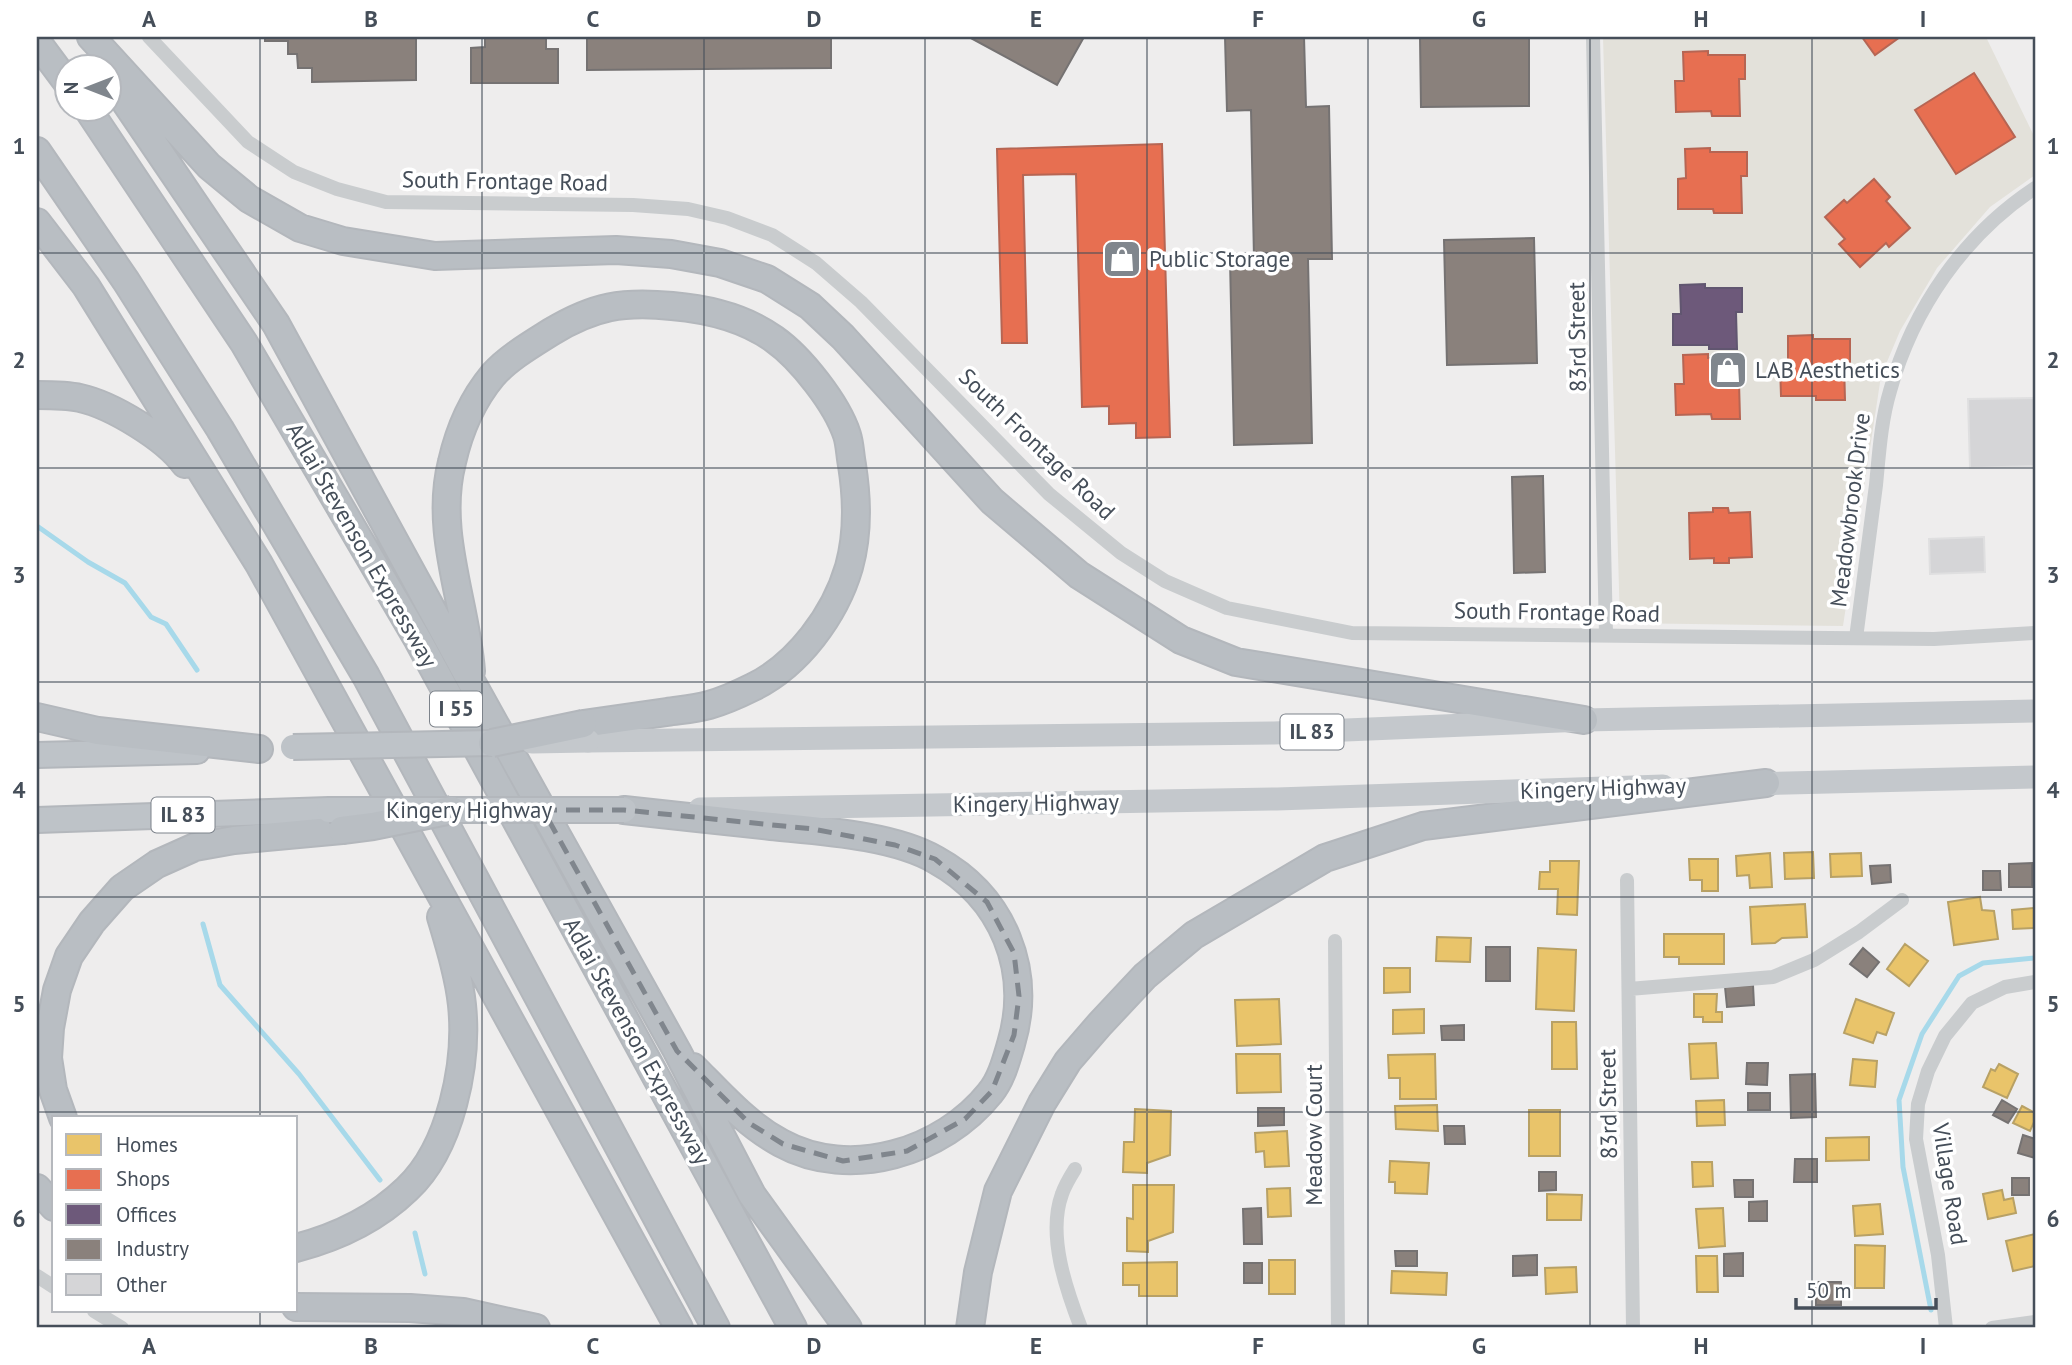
<svg xmlns="http://www.w3.org/2000/svg" width="2072" height="1365" font-family="'PT Sans',sans-serif">
<rect width="100%" height="100%" fill="#eeeded"/>
<!-- commercial -->
<path fill="#e3e1da" d="M1603 37H1986L2035 138V175L1990 207 1937 268 1900 331 1881 376 1843 626 1620 623Z"/>
<!-- homes -->
<path fill="#e9c46a" stroke="#b8a165" stroke-width="2" d="M1813 852 1814 878 1785 879 1784 853Z
M1770 853 1772 887 1750 888 1749 875 1737 876 1736 856Z
M1861 853 1862 876 1831 877 1830 854Z
M1689 859H1718V891H1702V880H1690Z
M1550 861H1579L1577 915 1557 914 1558 889H1539L1540 872H1550Z
M1980 897 1982 910 1994 911 1998 939 1954 945 1948 902Z
M1805 904 1807 937 1782 938 1775 943 1752 944 1750 907Z
M2035 908V928L2013 929 2012 910Z
M1664 934H1724V964H1679V957H1664Z
M1437 937 1471 938 1470 962 1436 961Z
M1905 944 1928 961 1909 986 1887 969Z
M1538 948 1576 950 1574 1011 1536 1009Z
M1384 968H1410V992L1384 993Z
M1694 994H1717L1716 1012H1722V1022H1703V1017H1694Z
M1279 999 1281 1044 1237 1046 1235 1000Z
M1856 999 1894 1013 1886 1035 1877 1032 1873 1043 1844 1033Z
M1424 1009V1033L1393 1034V1010Z
M1552 1022H1576L1577 1069H1552Z
M1716 1043 1718 1078 1691 1079 1689 1044Z
M1236 1054H1280L1281 1092 1237 1093Z
M1435 1054 1436 1099H1400V1078H1389L1388 1055Z
M1853 1059 1877 1061 1875 1087 1850 1085Z
M1999 1064 2018 1074 2007 1098 1983 1087 1991 1069 1995 1071Z
M1724 1100 1725 1125 1697 1126 1696 1101Z
M1437 1105 1438 1131 1396 1129 1395 1106Z
M2022 1106 2035 1113V1120L2030 1131 2013 1123Z
M1135 1109 1171 1111 1170 1155 1147 1163V1173L1123 1172 1124 1142H1134Z
M1529 1110H1560V1156H1529Z
M1287 1131 1289 1166 1265 1167 1264 1151 1256 1152 1255 1133Z
M1869 1137V1160L1826 1161V1138Z
M1390 1161 1429 1163 1427 1194 1395 1193V1182H1389Z
M1692 1162H1712L1713 1186 1693 1187Z
M1133 1185H1174L1173 1232 1148 1241V1252L1127 1251V1218L1133 1219Z
M1290 1188 1291 1216 1268 1217 1267 1189Z
M2002 1190 2004 1200 2013 1198 2016 1213 1988 1219 1983 1194Z
M1547 1194 1582 1195 1581 1220H1547Z
M1880 1204 1883 1234 1855 1236 1853 1206Z
M1723 1208 1725 1246 1699 1248 1696 1209Z
M2035 1234V1266L2013 1271 2006 1241Z
M1855 1245 1885 1246 1884 1288H1855Z
M1696 1256H1717L1718 1292H1697Z
M1269 1260H1295V1294H1269Z
M1177 1262V1296H1139V1285H1123V1263Z
M1576 1267 1577 1292 1546 1294 1545 1268Z
M1392 1271 1447 1273 1446 1295 1391 1293Z"/>
<!-- shops -->
<path fill="#e76f51" stroke="#b66553" stroke-width="2" d="M1862 37H1900L1875 55Z
M1708 51V55H1745V79H1739L1740 116H1712L1711 111 1676 112 1675 81H1684L1683 52Z
M1974 73 2015 137 1956 174 1915 110Z
M1162 144 1170 437 1136 438V423L1109 424V406L1082 407 1076 174 1023 175 1027 343H1002L997 149Z
M1710 148V152H1747V176H1741L1742 213H1714L1713 209H1678V179L1686 178 1685 149Z
M1874 179 1890 197 1886 201 1910 228 1889 247 1886 243 1860 267 1839 244 1845 239 1825 217 1844 200 1847 203Z
M1813 335V339H1850V363H1844L1845 400H1816V396H1781L1780 365H1788V336Z
M1708 354V358H1745V382H1739L1740 419H1712L1711 414 1676 415 1675 384H1684L1683 355Z
M1713 508H1728L1729 513 1750 512 1752 557 1729 558V563H1714V558L1690 559 1689 513 1713 512Z"/>
<!-- offices -->
<path fill="#6d597a" stroke="#615670" stroke-width="2" d="M1705 284V288H1742V312H1736L1737 349H1709V345H1673V314H1681L1680 285Z"/>
<!-- industry -->
<path fill="#8a817c" stroke="#757272" stroke-width="2" d="M265 37H416V80L312 82V68H298L297 54H288V41H265Z
M485 37H546V49H558V83H471V48L485 47Z
M587 37H831V68L587 70Z
M969 37H1084L1057 85Z
M1225 37H1304L1306 107 1329 106 1332 259H1308L1312 443 1234 445 1230 259 1254 258 1251 110 1227 111Z
M1420 37H1529V106L1421 107Z
M1534 238 1537 363 1447 365 1444 240Z
M1543 476 1545 572 1514 573 1512 477Z
M2032 863V887H2009V864Z
M1890 865 1891 882 1872 884 1870 866Z
M1983 871H2000L2001 890H1983Z
M1486 947H1510V981H1486Z
M1863 948 1879 962 1867 977 1850 964Z
M1753 985 1754 1005 1727 1007 1725 987Z
M1464 1025V1040H1442L1441 1026Z
M1747 1063H1768L1767 1085 1746 1084Z
M1815 1074 1816 1117 1791 1118 1790 1075Z
M1748 1093H1770V1110H1748Z
M2002 1100 2017 1109 2008 1123 1993 1115Z
M1258 1108H1284V1125L1258 1126Z
M1444 1126H1464L1465 1144H1445Z
M2023 1135 2035 1139V1158L2018 1153Z
M1795 1159H1817V1182H1794Z
M1539 1172H1556V1190L1539 1191Z
M2012 1178H2029V1195H2012Z
M1734 1180H1753V1197H1735Z
M1767 1201V1221H1749V1202Z
M1261 1208 1262 1244H1244L1243 1209Z
M1395 1251H1417V1266H1396Z
M1743 1253V1276H1724V1254Z
M1537 1255V1275L1513 1276V1256Z
M1244 1263H1262V1283H1244Z
M1816 1282H1841V1305H1816Z"/>
<g fill="none" stroke-linecap="round" stroke-linejoin="round">
<!-- stream -->
<path stroke="#a7d9ea" stroke-width="5" d="M37 526 88 562 125 583 151 617 166 624 197 670
M203 924 220 985 299 1074 380 1180
M415 1233 425 1274
M1931 1310 1903 1167 1899 1100 1922 1034 1959 976 1983 963 2035 958"/>
</g>
<!-- building -->
<path fill="#d5d5d7" stroke="#dfdfe0" stroke-width="2" d="M2035 398V466L1970 468 1968 399Z
M1984 537 1985 572 1930 574 1929 539Z"/>
<g fill="none" stroke-linecap="round" stroke-linejoin="round">
<defs>
<path id="trunk" d="M37 755 197 751
M37 820 329 810"/>
<path id="motorway" d="M91 37 209 166 249 199 300 228 343 241 435 256 616 250 671 254 720 263 767 279 810 306 843 337 992 501 1079 575 1181 640 1236 662 1584 720
M37 42 66 81
M109 78 276 324 472 683 677 1051 752 1195 848 1328
M87 108 244 343 418 640 793 1328
M37 151 126 281 220 429 366 676 716 1328
M37 222 86 286 259 564 679 1328
M37 395C51 395 67 395 80 398 112 405 166 438 185 464
M471 671C466 602 434 532 452 462 459 431 473 399 493 375 508 358 532 344 551 332 594 306 623 301 672 306 707 309 745 318 774 339 801 358 837 404 847 435 850 444 850 455 852 465 857 497 858 535 849 567 835 615 798 665 753 687 739 694 723 701 709 705 695 709 680 710 667 712 639 716 611 720 583 724
M37 717 98 731 259 749
M624 810C673 815 722 821 771 826 820 831 893 835 936 860 1003 897 1033 970 1011 1044 1006 1061 1001 1080 990 1093 943 1152 850 1181 781 1143 746 1124 721 1095 693 1067
M63 1118 53 1090 48 1058 50 1028 57 990 69 956 92 922 122 888 157 864 195 847 234 840 342 830
M37 1188 54 1207
M296 1248C338 1237 376 1219 407 1189 451 1148 468 1063 462 1005 459 976 449 944 441 917
M296 1307 410 1308 463 1312 536 1328
M970 1328 978 1272 998 1191 1042 1103 1068 1061 1100 1024 1145 976 1194 935 1325 858 1423 826 1766 783"/>
</defs>
<!-- trunk casing -->
<use href="#trunk" stroke="#b3b7bc" stroke-width="28"/>
<!-- motorway casing -->
<use href="#motorway" stroke="#b3b7bc" stroke-width="30"/>
<!-- minor -->
<path stroke="#c9ccce" stroke-width="14" d="M149 37 248 142 294 172 337 189 386 202 633 205 688 209 727 218 772 235 816 263 861 302 1049 494 1121 553 1165 581 1227 608 1352 633 1934 639 2035 633
M1593 37 1606 635
M1856 638C1863 587 1869 536 1876 485 1879 454 1881 421 1890 391 1913 308 1964 235 2035 188
M1627 880 1633 1328
M1335 941 1338 1328
M1629 989 1773 977 1814 960 1859 932 1902 900
M1075 1169C1070 1177 1065 1185 1062 1194 1047 1235 1066 1289 1081 1328
M37 1276 54 1287
M94 1311 122 1328
M1946 1328 1938 1255 1916 1139 1918 1104 1928 1071 1945 1036 1972 1003 2005 987 2035 982
M1992 1328 2035 1322"/>
<!-- primary -->
<path stroke="#c4c8cc" stroke-width="23" d="M588 741 1274 733 1584 720 2035 711
M1750 784 2035 777
M700 809 1277 799 1663 786"/>
<!-- trunk -->
<use href="#trunk" stroke="#bec3c8" stroke-width="24"/>
<!-- motorway -->
<use href="#motorway" stroke="#b9bec3" stroke-width="26"/>
<defs>
<path id="trunk-bridge" d="M293 747 492 743
M329 810H624"/>
<path id="motorway-bridge" d="M492 743 583 724
M342 830 373 826 452 810"/>
</defs>
<!-- trunk-bridge casing -->
<use href="#trunk-bridge" stroke="#b3b7bc" stroke-width="28" stroke-linecap="butt"/>
<!-- motorway-bridge casing -->
<use href="#motorway-bridge" stroke="#b3b7bc" stroke-width="30" stroke-linecap="butt"/>
<!-- primary-bridge -->
<path stroke="#c4c8cc" stroke-width="23" d="M532 742 588 741"/>
<!-- trunk-bridge -->
<use href="#trunk-bridge" stroke="#bec3c8" stroke-width="24"/>
<!-- motorway-bridge -->
<use href="#motorway-bridge" stroke="#b9bec3" stroke-width="26"/>
</g>
<!-- marked area -->
<path fill="none" stroke="#80868d" stroke-width="5" stroke-dasharray="14 9" stroke-linejoin="round" d="M543 810H624L813 829 895 845 935 859 987 902 1014 953 1019 996 1014 1035 992 1091 965 1119 907 1151 843 1161 783 1144 749 1123 677 1051Z"/>
<!-- grid -->
<path fill="none" stroke="#454e59" stroke-width="2" stroke-opacity="0.55" d="M260 37V1118M482 37V1328M704 37V1328M925 37V1328M1147 37V1328M1368 37V1328M1590 37V1328M1812 37V1328M37 253H2035M37 468H2035M37 682H2035M37 897H2035M37 1112H2035M260 1311V1328"/>
<!-- icons -->
<defs>
<symbol id="shop-square" viewBox="-11 -11 22 22"><rect x="-9" y="-9" width="18" height="18" rx="4" fill="#80868d" stroke="#fff"/><path d="M-5-2.5h2.3a2.7 3.5 0 0 1 5.4 0H5L5.5 6h-11ZM-1.5-2.5h3a1.5 2.3 0 0 0-3 0Z" fill="#fff"/></symbol>
</defs>
<g fill-rule="evenodd">
<use href="#shop-square" x="1100" y="237" width="44" height="44"/>
<use href="#shop-square" x="1706" y="348" width="44" height="44"/>
</g>
<g text-anchor="middle" stroke-width="7" stroke-linejoin="round" paint-order="stroke">
<!-- shield labels -->
<g fill="#fff" stroke="#7d838b" stroke-width="2">
<rect x="430" y="691.5" width="52" height="35" rx="5"/>
<rect x="1280.5" y="714.5" width="63" height="35" rx="5"/>
<rect x="151.5" y="797.5" width="63" height="35" rx="5"/>
</g>
<g font-size="21" font-weight="bold" fill="#454e59">
<text x="456" y="716">I 55</text>
<text x="1312" y="739">IL 83</text>
<text x="183" y="822">IL 83</text>
</g>
<!-- street labels -->
<g font-size="23" fill="#454e59" stroke="#fff">
<text transform="translate(505 181) rotate(1)" y="8">South Frontage Road</text>
<text transform="translate(1577 337) rotate(-91)" y="8">83rd Street</text>
<text transform="translate(1037 444) rotate(44)" y="8">South Frontage Road</text>
<text transform="translate(1850 510) rotate(-83)" y="8">Meadowbrook Drive</text>
<text transform="translate(362 545) rotate(60)" y="8">Adlai Stevenson Expressway</text>
<text transform="translate(1557 612) rotate(1)" y="8">South Frontage Road</text>
<text transform="translate(1603 788) rotate(-2)" y="8">Kingery Highway</text>
<text transform="translate(1036 803) rotate(-1)" y="8">Kingery Highway</text>
<text x="469" y="818">Kingery Highway</text>
<text transform="translate(637 1041) rotate(61)" y="8">Adlai Stevenson Expressway</text>
<text transform="translate(1608 1104) rotate(-91)" y="8">83rd Street</text>
<text transform="translate(1314 1135) rotate(-90)" y="8">Meadow Court</text>
<text transform="translate(1950 1184) rotate(81)" y="8">Village Road</text>
</g>
<!-- poi labels -->
<g font-size="23" fill="#454e59" stroke="#fff" text-anchor="start">
<text x="1149" y="267">Public Storage</text>
<text x="1755" y="378">LAB Aesthetics</text>
</g>
</g>
<!-- border -->
<rect width="2072" height="1365" fill="none" stroke="#ffffff" stroke-width="77"/>
<!-- legend -->
<rect x="52" y="1116" width="245" height="196" fill="#ffffff" stroke="#b5b8bd" stroke-width="2"/>
<rect x="66" y="1134" width="35" height="21" fill="#e9c46a" stroke="#b5b8bd" stroke-width="2"/>
<text x="116" y="1152" font-size="21" fill="#454e59">Homes</text>
<rect x="66" y="1169" width="35" height="21" fill="#e76f51" stroke="#b5b8bd" stroke-width="2"/>
<text x="116" y="1186" font-size="21" fill="#454e59">Shops</text>
<rect x="66" y="1204" width="35" height="21" fill="#6d597a" stroke="#b5b8bd" stroke-width="2"/>
<text x="116" y="1222" font-size="21" fill="#454e59">Offices</text>
<rect x="66" y="1239" width="35" height="21" fill="#8a817c" stroke="#b5b8bd" stroke-width="2"/>
<text x="116" y="1256" font-size="21" fill="#454e59">Industry</text>
<rect x="66" y="1274" width="35" height="21" fill="#d5d5d7" stroke="#b5b8bd" stroke-width="2"/>
<text x="116" y="1292" font-size="21" fill="#454e59">Other</text>
<!-- north arrow -->
<g transform="translate(88 88) rotate(270)"><circle r="33" fill="#ffffff" stroke="#b5b8bd" stroke-width="2"/>
<path d="M0-5L12 26L0 18L-12 26Z" fill="#80868d"/>
<text y="-10" font-size="19" font-weight="bold" text-anchor="middle" fill="#454e59">N</text>
</g>
<!-- scale -->
<path d="M1796 1298v10h140v-10" fill="none" stroke="#454e59" stroke-width="3.5"/>
<text x="1806" y="1298" font-size="21" fill="#454e59" stroke="#ffffff" stroke-width="5" paint-order="stroke">50 m</text>
<rect x="38" y="38" width="1996" height="1288" fill="none" stroke="#454e59" stroke-width="2.5"/>
<g font-size="23" text-anchor="middle" font-weight="bold" fill="#454e59">
<text x="149" y="27">A</text>
<text x="371" y="27">B</text>
<text x="593" y="27">C</text>
<text x="814" y="27">D</text>
<text x="1036" y="27">E</text>
<text x="1258" y="27">F</text>
<text x="1479" y="27">G</text>
<text x="1701" y="27">H</text>
<text x="1923" y="27">I</text>
<text x="19" y="154">1</text>
<text x="2053" y="154">1</text>
<text x="19" y="368">2</text>
<text x="2053" y="368">2</text>
<text x="19" y="583">3</text>
<text x="2053" y="583">3</text>
<text x="19" y="798">4</text>
<text x="2053" y="798">4</text>
<text x="19" y="1012">5</text>
<text x="2053" y="1012">5</text>
<text x="19" y="1227">6</text>
<text x="2053" y="1227">6</text>
<text x="149" y="1354">A</text>
<text x="371" y="1354">B</text>
<text x="593" y="1354">C</text>
<text x="814" y="1354">D</text>
<text x="1036" y="1354">E</text>
<text x="1258" y="1354">F</text>
<text x="1479" y="1354">G</text>
<text x="1701" y="1354">H</text>
<text x="1923" y="1354">I</text>
</g>
</svg>
